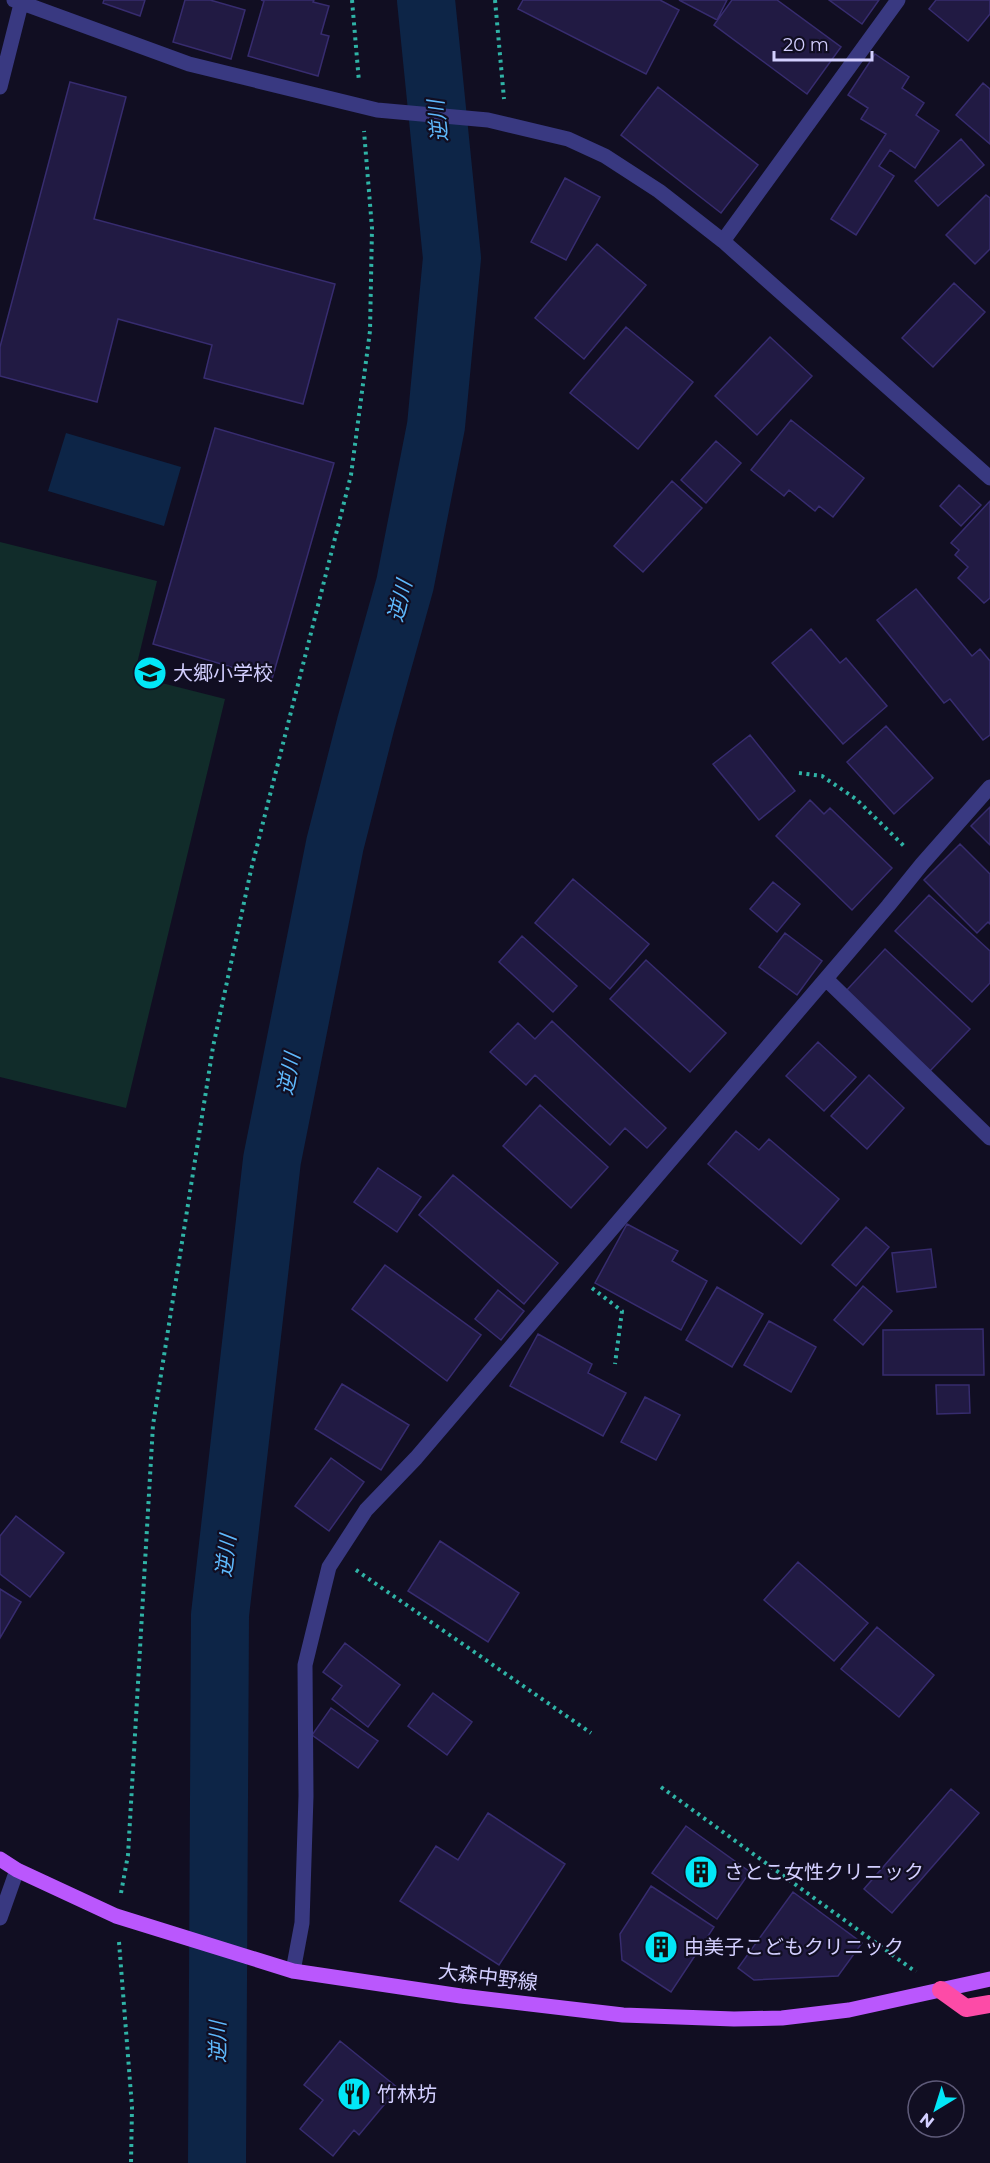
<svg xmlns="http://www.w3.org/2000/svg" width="990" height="2163" font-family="Montserrat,'Noto Sans JP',sans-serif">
<rect width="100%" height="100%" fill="#110e22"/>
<!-- green -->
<path fill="#112c2a" d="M0 542 157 581 134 676 225 699 126 1108 0 1077Z"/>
<!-- water -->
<path fill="#0d2547" d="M66 433 181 467 164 526 48 491Z"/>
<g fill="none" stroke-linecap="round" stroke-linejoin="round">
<!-- river -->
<path stroke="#0d2547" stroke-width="58" d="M217 2163 220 1615 272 1160 335 844 366 723 405 584 436 426 452 258 426 0"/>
</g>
<!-- building -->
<path fill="#211a43" stroke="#372c6f" stroke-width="1.5" d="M104 0H145L140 16 103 3Z
M185 0H210L245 10 231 59 173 42Z
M261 0H314L313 2 329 6 321 34 329 36 318 76 248 56 264 1Z
M523 0H660L679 10 646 74 518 9Z
M679 0H727L717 20Z
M732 0H777L841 47 807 94 714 25Z
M829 0H879L862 24Z
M936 0H990V14L968 41 929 9Z
M875 54 909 77 902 88 924 103 916 115 939 131 915 168 890 150 879 166 894 176 856 235 831 219 886 134 861 119 868 108 848 95Z
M70 82 126 97 94 219 335 284 303 404 204 378 212 345 118 319 97 402 0 376V347Z
M983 83 990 89V144L956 115Z
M658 87 758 165 721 213 621 135Z
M961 139 984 165 938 206 915 181Z
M565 178 600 197 566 260 531 242Z
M986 195 990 198V249L975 264 946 235Z
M597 244 646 285 584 359 535 318Z
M954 283 985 312 933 367 902 338Z
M626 327 693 382 638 449 570 393Z
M770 337 812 376 757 435 715 396Z
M791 420 864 478 833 517 819 506 815 511 789 490 784 496 751 470Z
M215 428 334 463 272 679 153 644Z
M716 441 741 463 706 503 681 480Z
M672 481 702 508 643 572 614 546Z
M959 485 981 505 961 526 940 506Z
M990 501V598L984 603 958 578 968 567 955 555 959 550 951 543Z
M916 589 972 656 980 649 990 661V735L983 740 950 699 944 703 877 620Z
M811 629 840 663 846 658 887 706 843 744 772 663Z
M886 726 933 778 894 814 847 762Z
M750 735 795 791 759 820 713 764Z
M810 800 824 814 830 808 892 868 852 910 776 836Z
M990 807V845L971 826Z
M960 844 990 874V924L988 922 977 933 924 880Z
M573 879 649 944 610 989 535 923Z
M773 882 800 904 777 932 750 909Z
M929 895 990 951V983L972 1002 895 931Z
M785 933 822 961 797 995 759 967Z
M522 936 577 986 553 1012 499 962Z
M885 949 970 1029 930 1071 845 992Z
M646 960 726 1033 690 1072 610 999Z
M552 1021 666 1128 647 1148 625 1128 610 1145 535 1075 526 1085 490 1052 518 1023 535 1039Z
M818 1042 856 1077 824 1111 786 1076Z
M869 1075 904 1108 867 1149 831 1116Z
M540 1105 608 1167 571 1208 503 1146Z
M736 1131 759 1150 769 1139 839 1199 801 1244 708 1164Z
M378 1168 421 1197 397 1232 354 1202Z
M453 1175 558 1263 524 1304 419 1215Z
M627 1224 678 1251 672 1261 707 1281 681 1330 595 1283Z
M866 1227 889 1247 856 1286 832 1265Z
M931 1249 936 1287 897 1292 892 1253Z
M385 1265 481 1335 447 1381 352 1309Z
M863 1286 892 1311 863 1345 834 1320Z
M717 1287 763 1314 732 1367 686 1340Z
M498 1290 524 1311 501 1340 475 1319Z
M769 1321 816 1347 791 1392 744 1365Z
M983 1329 984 1375H883V1330Z
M538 1334 592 1364 588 1373 626 1393 603 1436 510 1386Z
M342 1384 409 1425 381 1470 315 1429Z
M936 1385H969L970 1413 937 1414Z
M645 1397 680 1415 656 1460 621 1442Z
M331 1458 364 1482 329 1531 295 1506Z
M16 1516 64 1553 30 1597 0 1574V1536Z
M440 1541 519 1593 488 1642 408 1591Z
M798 1562 868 1623 834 1661 764 1600Z
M0 1589 21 1602 0 1638Z
M877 1627 934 1675 899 1717 841 1669Z
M345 1643 400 1685 368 1727 332 1699 342 1686 323 1672Z
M433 1693 472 1722 447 1755 408 1726Z
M331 1708 378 1741 358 1768 312 1735Z
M951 1789 979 1813 892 1913 864 1889Z
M488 1813 565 1864 499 1965 400 1901 436 1846 458 1860Z
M686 1826 750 1872 717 1919 652 1873Z
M651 1886 714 1927 671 1992 622 1960 620 1934Z
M793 1892 862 1943 838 1976 754 1980 738 1968Z
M340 2041 398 2088 359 2135 354 2130 333 2156 300 2129 323 2100 304 2085Z"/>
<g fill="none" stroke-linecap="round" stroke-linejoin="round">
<!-- path -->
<path stroke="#2fb3a6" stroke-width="4" stroke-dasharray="3 4.5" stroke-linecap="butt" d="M352 0 359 82
M495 0 504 99
M799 773 822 776 856 799 906 848
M592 1288 622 1311 615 1364
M356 1570 591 1733
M661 1787 916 1972
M121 1893 128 1855 153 1425 213 1047 251 870 351 475 370 331 372 228 364 131
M119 1942 132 2107 131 2163"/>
<!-- minor -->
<path stroke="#393981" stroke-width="15" d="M14 0 189 64 377 110 488 120 568 139 605 156 659 191 723 241 990 478
M0 87 21 4
M723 241 898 0
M826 979 990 1138
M0 1918 17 1870
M293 1971 302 1923 306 1796 305 1665 329 1567 366 1510 416 1458 888 906 922 864 990 787"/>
<!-- major -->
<path stroke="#ba57fd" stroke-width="15" d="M0 1859 17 1870 116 1916 293 1971 461 1996 623 2015 734 2019 782 2018 849 2010 990 1979"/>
<!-- highway -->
<path stroke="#fd4ba7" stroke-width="18" d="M941 1990 966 2008 990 2004"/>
</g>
<!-- icons -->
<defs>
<symbol id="school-disc" viewBox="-11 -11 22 22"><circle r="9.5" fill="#02e7f7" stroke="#110e22"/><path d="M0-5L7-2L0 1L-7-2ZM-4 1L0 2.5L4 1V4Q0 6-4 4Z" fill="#111"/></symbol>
<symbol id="building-disc" viewBox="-11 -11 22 22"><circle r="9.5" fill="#02e7f7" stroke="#110e22"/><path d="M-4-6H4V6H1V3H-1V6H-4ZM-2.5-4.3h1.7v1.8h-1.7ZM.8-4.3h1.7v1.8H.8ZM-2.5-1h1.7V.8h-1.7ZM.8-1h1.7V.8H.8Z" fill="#111"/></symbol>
<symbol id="restaurant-disc" viewBox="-11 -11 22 22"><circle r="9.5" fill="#02e7f7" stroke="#110e22"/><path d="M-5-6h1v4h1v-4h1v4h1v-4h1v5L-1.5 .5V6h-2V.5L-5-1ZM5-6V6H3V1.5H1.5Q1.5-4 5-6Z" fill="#111"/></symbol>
</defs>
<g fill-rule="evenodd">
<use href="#school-disc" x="131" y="654" width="38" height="38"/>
<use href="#building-disc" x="682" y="1853" width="38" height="38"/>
<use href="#building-disc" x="642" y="1928" width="38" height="38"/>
<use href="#restaurant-disc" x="335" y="2075" width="38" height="38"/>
</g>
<g text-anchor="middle" stroke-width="4.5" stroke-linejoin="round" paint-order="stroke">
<!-- poi labels -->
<g font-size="20" fill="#d3cfff" stroke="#110e22" text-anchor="start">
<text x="173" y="680">大郷小学校</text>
<text x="724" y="1879">さとこ女性クリニック</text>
<text x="684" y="1954">由美子こどもクリニック</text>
<text x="377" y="2101">竹林坊</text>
</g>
<!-- street labels -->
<g font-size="20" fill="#d3cfff" stroke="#110e22">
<text transform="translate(488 1977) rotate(7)" y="7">大森中野線</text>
</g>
<!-- water labels -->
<g font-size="21" font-style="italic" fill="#5eb9fd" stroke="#110e22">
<text transform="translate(438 121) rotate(-96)" y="7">逆川</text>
<text transform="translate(400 601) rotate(-76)" y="7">逆川</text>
<text transform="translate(289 1074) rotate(-79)" y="7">逆川</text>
<text transform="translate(226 1556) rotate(-83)" y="7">逆川</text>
<text transform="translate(218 2042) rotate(-90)" y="7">逆川</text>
</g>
</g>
<!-- north arrow -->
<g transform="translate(936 2109) rotate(218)"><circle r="28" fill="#110e22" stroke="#5f5b7a" stroke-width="1.5"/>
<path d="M0-4.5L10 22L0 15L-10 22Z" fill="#02e7f7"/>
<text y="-9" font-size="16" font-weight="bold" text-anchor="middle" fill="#d3cfff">N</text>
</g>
<!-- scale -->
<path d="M774 51v9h98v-9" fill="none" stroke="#d3cfff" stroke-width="3"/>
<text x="783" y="51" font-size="18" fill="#d3cfff" stroke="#110e22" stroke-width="4.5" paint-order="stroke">20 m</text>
</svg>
